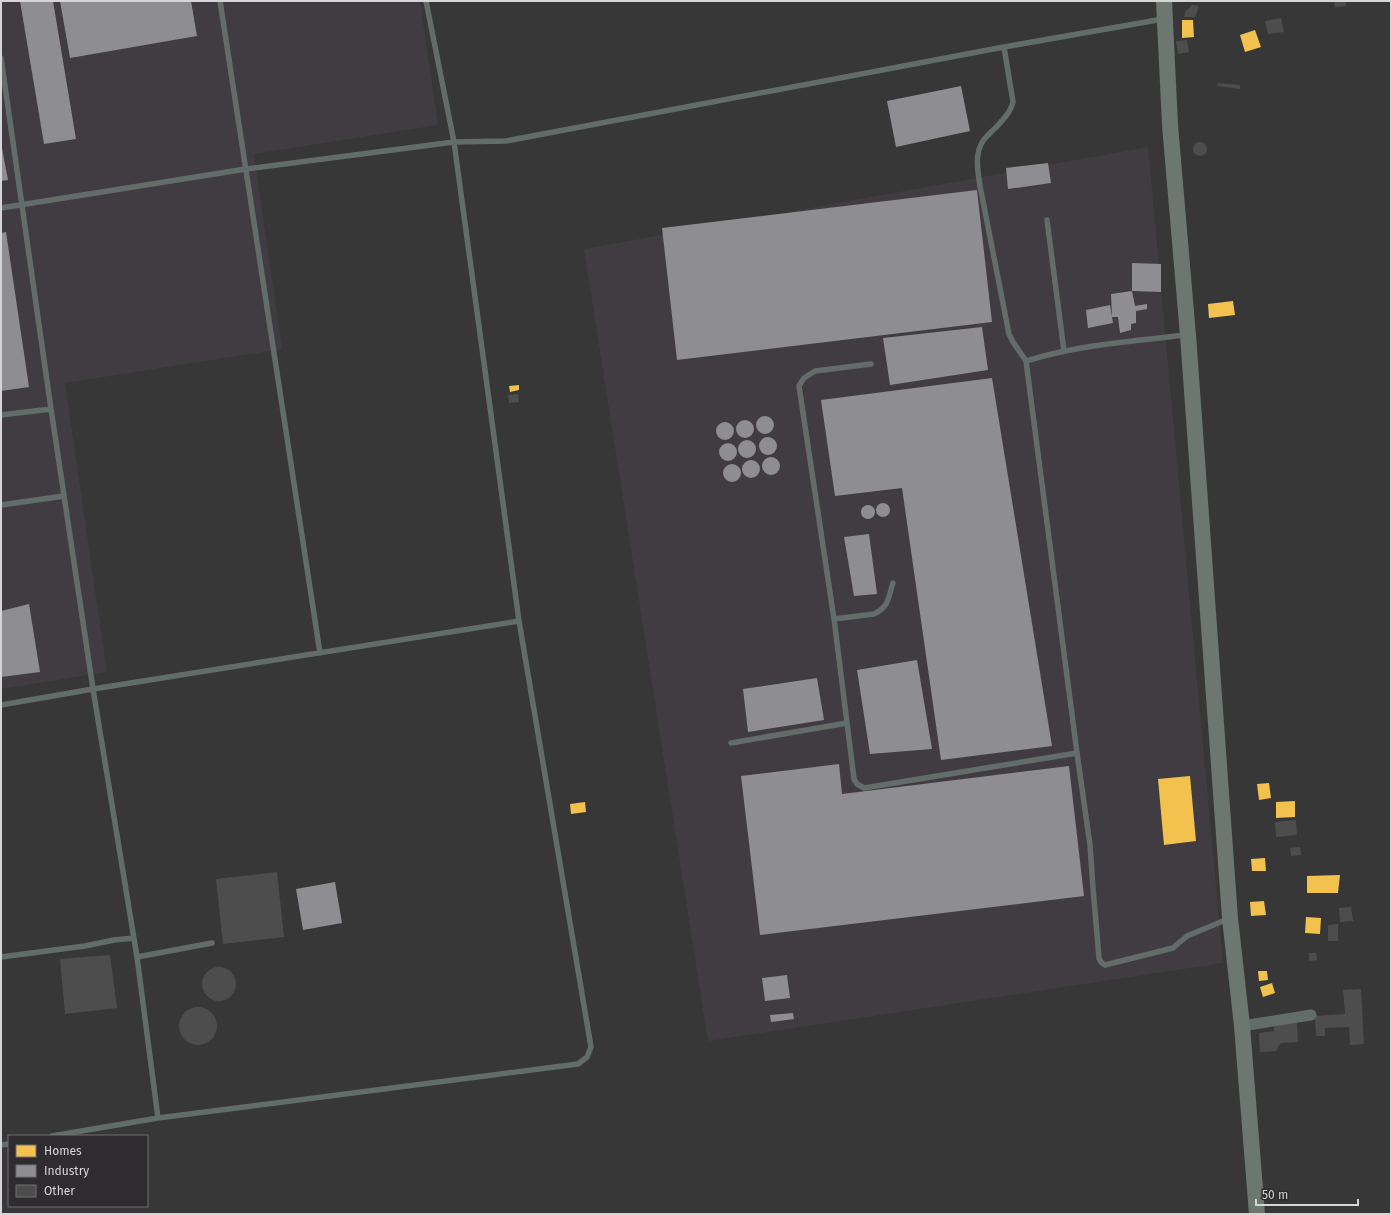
<svg xmlns="http://www.w3.org/2000/svg" width="1392" height="1215" font-family="'Fira Sans',sans-serif">
<rect width="100%" height="100%" fill="#373737"/>
<!-- built -->
<path fill="#413c42" d="M1 1H420L438 125 254 154 282 349 65 383 107 672 1 689Z
M1148 147 1223 963 708 1041 584 249Z"/>
<!-- homes -->
<path fill="#f2c14e" d="M1182 20H1193L1194 37 1182 38Z
M1255 30 1261 47 1245 52 1240 35Z
M1233 301 1235 315 1209 318 1208 304Z
M519 385V390L510 392 509 386Z
M1190 776 1196 841 1164 845 1158 779Z
M1269 783 1271 798 1259 800 1257 784Z
M1295 801V817L1276 818V802Z
M585 802 586 812 571 814 570 804Z
M1265 858 1266 871H1252L1251 859Z
M1340 875 1338 893H1307V876Z
M1264 901 1266 915 1251 916 1250 902Z
M1306 917 1321 918 1320 934 1305 933Z
M1258 971H1267L1268 980 1259 981Z
M1272 983 1275 993 1263 997 1260 987Z"/>
<!-- industry -->
<path fill="#8d8d92" d="M20 1H53L76 139 44 144Z
M60 1H191L197 36 70 58Z
M961 86 970 131 896 147 887 101Z
M1 143 8 180 1 181Z
M1048 163 1051 183 1008 189 1006 168Z
M977 190 992 322 677 360 662 228Z
M6 232 29 387 1 391V233Z
M1132 263 1161 264V292L1132 291Z
M1132 291 1135 306 1147 304V309L1136 311V323L1131 324V330L1120 333 1118 317H1112L1113 323 1088 328 1086 310 1110 305 1112 317 1111 294Z
M982 327 988 370 890 385 883 338Z
M992 378 1052 746 941 760 902 488 835 496 821 400Z
M756 425a9 9 0 1 1 18 0a9 9 0 1 1-18 0Z
M736 429a9 9 0 1 1 18 0a9 9 0 1 1-18 0Z
M716 431a9 9 0 1 1 18 0a9 9 0 1 1-18 0Z
M759 446a9 9 0 1 1 18 0a9 9 0 1 1-18 0Z
M738 449a9 9 0 1 1 18 0a9 9 0 1 1-18 0Z
M719 452a9 9 0 1 1 18 0a9 9 0 1 1-18 0Z
M762 466a9 9 0 1 1 18 0a9 9 0 1 1-18 0Z
M742 469a9 9 0 1 1 18 0a9 9 0 1 1-18 0Z
M723 473a9 9 0 1 1 18 0a9 9 0 1 1-18 0Z
M876 510a7 7 0 1 1 14 0a7 7 0 1 1-14 0Z
M861 512a7 7 0 1 1 14 0a7 7 0 1 1-14 0Z
M869 534 877 594 854 596 844 537Z
M29 604 40 672 1 677V611Z
M917 660 932 749 870 754 857 670Z
M817 678 824 720 748 732 743 689Z
M839 764 842 794 1069 766 1084 896 760 935 741 776Z
M335 882 342 923 303 930 296 889Z
M787 975 790 998 765 1001 762 978Z
M793 1013 794 1019 771 1022 770 1015Z"/>
<!-- building -->
<path fill="#4d4d4d" d="M1334 1H1346V6L1335 7Z
M1192 5 1199 6 1195 17H1184L1185 12Z
M1281 18 1284 32 1268 34 1265 21Z
M1187 40 1189 52 1178 54 1176 41Z
M1218 83 1240 85V89L1217 86Z
M1193 149a7 7 0 1 1 14 0a7 7 0 1 1-14 0Z
M518 394 519 402 509 403 508 395Z
M1296 820 1297 835 1276 837 1275 822Z
M1300 847 1301 855 1291 856 1290 848Z
M277 872 284 937 223 944 216 879Z
M1351 907 1353 921 1340 922 1339 908Z
M1338 924V941H1328V925Z
M1309 953H1316L1317 960 1309 961Z
M110 955 117 1008 65 1014 60 959Z
M202 984a17 17 0 1 1 34 0a17 17 0 1 1-34 0Z
M1361 989 1364 1044 1350 1045 1349 1027 1325 1028V1036H1316L1315 1016 1345 1014 1343 990Z
M179 1026a19 19 0 1 1 38 0a19 19 0 1 1-38 0Z
M1297 1022 1298 1042 1281 1043 1276 1051 1260 1052 1259 1033 1274 1031V1023Z"/>
<g fill="none" stroke-linecap="round" stroke-linejoin="round">
<!-- lane -->
<path stroke="#626c68" stroke-width="5.5" d="M220 1 320 653
M1004 47 1013 102C1011 111 1006 116 1000 123 995 129 988 134 983 141 974 154 978 172 980 186L1009 334 1013 342 1026 361
M1 58 51 409 1 415
M1 208 246 169 454 142 506 141 1004 47 1163 19
M1047 220 1064 351
M871 364 815 371 804 378 799 386 834 619 854 779 857 784 864 788 1077 753 1026 361C1078 345 1133 341 1186 335
M1 505 64 496
M834 619 874 614C889 607 888 598 893 583
M1 705 93 689 51 409
M731 743 847 723
M1077 753 1090 845 1093 888 1099 958 1101 962 1105 965 1173 948 1187 936 1228 919
M1 957 85 946 114 940 134 938
M137 957 212 943
M158 1118 137 957 93 689 519 621
M52 1136 158 1118 578 1064 587 1057 591 1047 519 621 454 142 426 1
M1 1145 9 1144"/>
<!-- street -->
<path stroke="#626c68" stroke-width="11" d="M1242 1026 1311 1015"/>
<!-- secondary -->
<path stroke="#6c7772" stroke-width="16" d="M1164 1 1170 125 1188 335 1230 918 1242 1026 1257 1214"/>
</g>
<!-- border -->
<rect width="1392" height="1215" fill="none" stroke="#d5d4d6" stroke-width="4"/>
<!-- legend -->
<rect x="8" y="1135" width="140" height="72" fill="#2e2c2e" stroke="#716f71"/>
<rect x="16" y="1145" width="20" height="12" fill="#f2c14e" stroke="#716f71"/>
<text x="44" y="1155" font-size="12" fill="#d5d4d6">Homes</text>
<rect x="16" y="1165" width="20" height="12" fill="#8d8d92" stroke="#716f71"/>
<text x="44" y="1175" font-size="12" fill="#d5d4d6">Industry</text>
<rect x="16" y="1185" width="20" height="12" fill="#4d4d4d" stroke="#716f71"/>
<text x="44" y="1195" font-size="12" fill="#d5d4d6">Other</text>
<!-- scale -->
<path d="M1256 1199v6h102v-6" fill="none" stroke="#d5d4d6" stroke-width="2"/>
<text x="1262" y="1199" font-size="12" fill="#d5d4d6" stroke="#2e2c2e" stroke-width="3" paint-order="stroke">50 m</text>
</svg>
